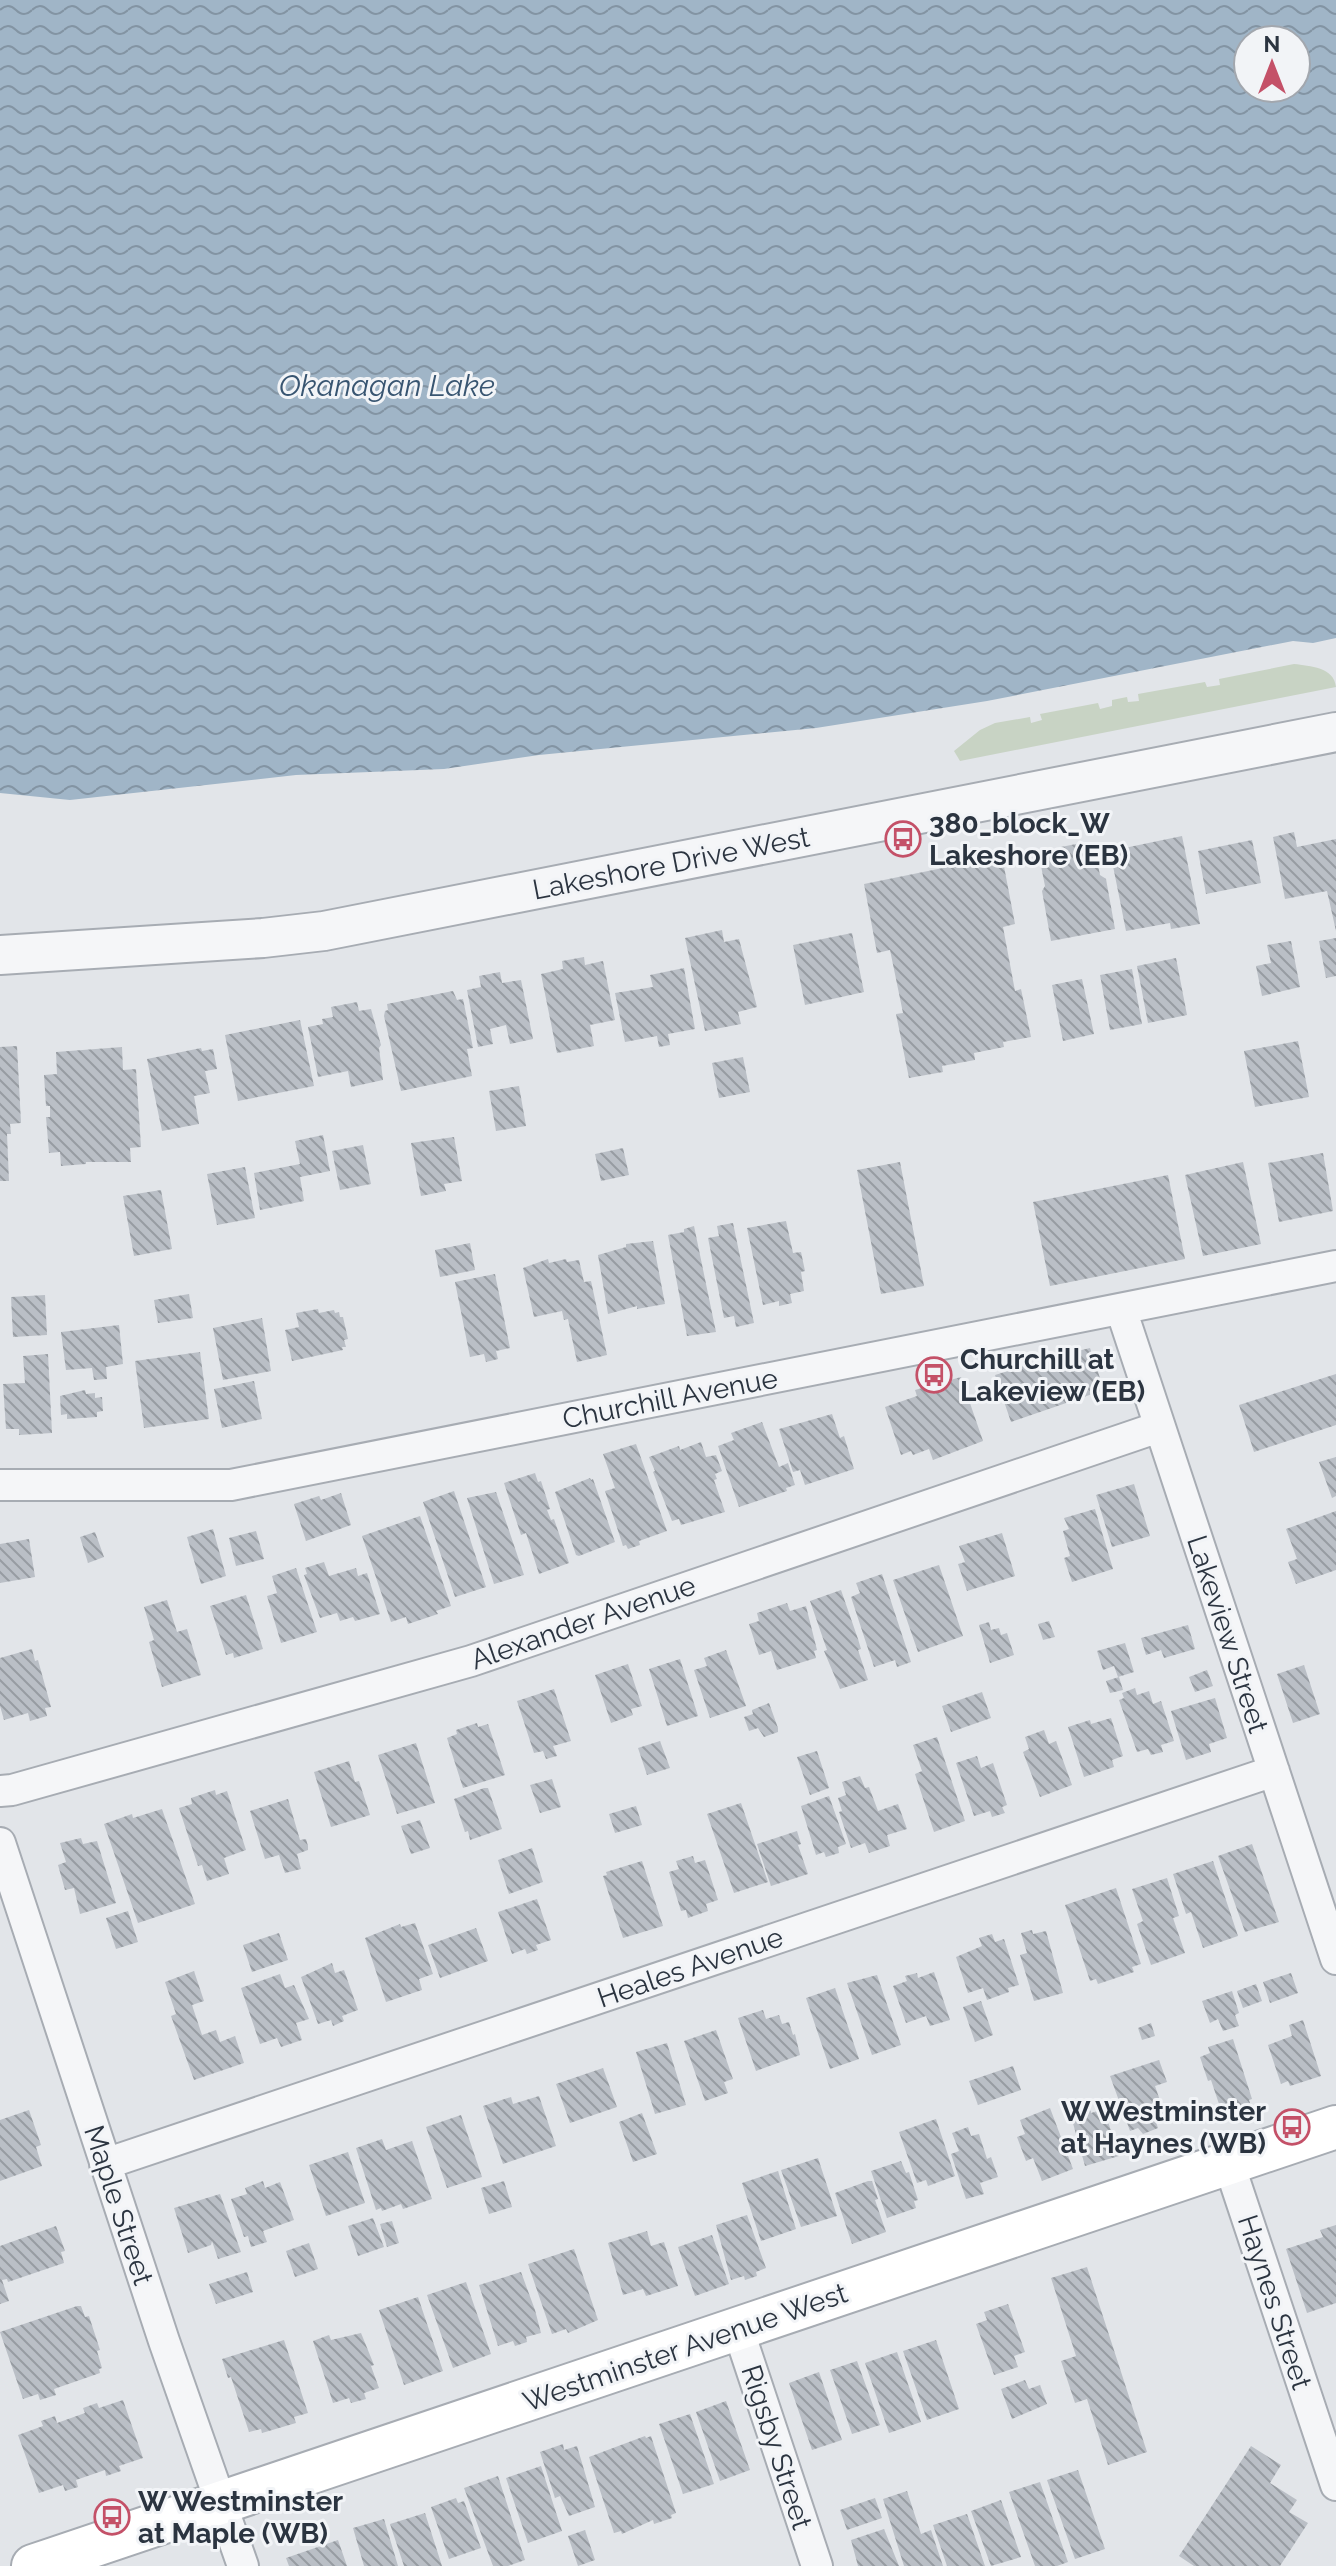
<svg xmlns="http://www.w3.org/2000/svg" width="1336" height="2566" font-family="Raleway,sans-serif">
<defs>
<pattern id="water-waves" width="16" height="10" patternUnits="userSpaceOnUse" patternTransform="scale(2)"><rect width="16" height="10" fill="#a0b5c7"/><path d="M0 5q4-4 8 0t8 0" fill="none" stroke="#8394a3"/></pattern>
<pattern id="building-back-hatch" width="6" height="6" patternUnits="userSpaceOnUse" patternTransform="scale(2)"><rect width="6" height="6" fill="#babfc6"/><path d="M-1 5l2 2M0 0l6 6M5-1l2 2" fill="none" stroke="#979ca2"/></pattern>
</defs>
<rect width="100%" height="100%" fill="#e2e5e9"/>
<!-- grass -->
<path fill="#c8d3c4" d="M1294 664C1310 666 1334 667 1336 687L960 761 954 751 980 730 995 723 1030 717 1031 723 1042 720 1040 714 1098 703 1100 709 1112 706V700L1127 697 1128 702 1139 701 1138 694 1205 682 1207 687 1220 685 1219 679Z"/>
<!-- water -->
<path fill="url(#water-waves)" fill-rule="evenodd" d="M0 0H1336V638L1313 643 1293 641 987 701 816 728 539 755 444 769 296 775 70 800 0 793ZM1248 40H1296V88H1248Z"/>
<!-- building -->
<path fill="url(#building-back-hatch)" d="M1294 832 1297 847 1336 839V931L1327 891 1285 899 1273 837Z
M1182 836 1200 924 1171 929 1170 923 1126 931 1110 851Z
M1252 840 1261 883 1206 894 1198 851Z
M1076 844 1077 849 1094 845 1100 875 1106 879 1115 929 1051 941 1042 891 1045 886 1039 856 1057 852 1056 848Z
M1002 856 1015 924 1003 927 1015 991 1021 989 1031 1037 1003 1042 1004 1047 974 1053 975 1060 942 1066 943 1072 909 1078 896 1014 903 1013 890 950 877 953 864 884Z
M722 930 724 942 739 939 757 1007 738 1012 741 1024 705 1031 685 938Z
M852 933 864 992 805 1005 793 945Z
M1336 938V976L1326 978 1319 941Z
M1291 941 1300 987 1262 996 1256 966 1271 963 1267 945Z
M584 957 585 965 603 961 615 1020 590 1025 594 1046 557 1053 541 974 563 969 562 961Z
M1176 958 1187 1015 1148 1023 1137 966Z
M684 968 695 1029 668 1034 670 1045 659 1047 657 1036 625 1042 615 993 653 987 650 975Z
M1132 969 1142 1024 1110 1030 1100 975Z
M500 972 502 983 521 980 533 1039 510 1044 506 1025 490 1029 493 1044 478 1047 467 990 481 987 479 976Z
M1082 979 1094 1034 1063 1041 1052 985Z
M453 991 457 1000 463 999 473 1048 467 1049 472 1076 401 1091 384 1016 385 1011 388 1010 387 1004Z
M357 1002 359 1011 371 1009 381 1045 379 1048 383 1080 351 1087 348 1071 318 1077 308 1027 323 1024 322 1019 333 1017 331 1007Z
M300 1020 314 1086 238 1101 225 1035Z
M1298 1041 1309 1097 1255 1107 1244 1051Z
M17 1046 21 1123 10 1124 11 1134H7L9 1181H0V1047Z
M122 1047 123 1070 136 1069 141 1147 130 1148 131 1162H86V1164L61 1166 60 1152 49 1153 46 1117H50V1106H46L44 1075 57 1074 56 1052Z
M201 1048 202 1051 213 1049 217 1069 205 1071 210 1093 194 1096 199 1124 162 1131 147 1059Z
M743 1057 750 1092 719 1098 712 1063Z
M519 1086 526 1126 496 1131 489 1091Z
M323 1135 330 1171 300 1177 304 1201 260 1210 254 1173 300 1164 295 1141Z
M454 1137 462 1181 444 1184 446 1191 421 1196 411 1143Z
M363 1145 371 1184 340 1190 332 1151Z
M623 1148 629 1175 601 1181 595 1154Z
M1323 1153 1333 1211 1279 1222 1268 1163Z
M900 1162 924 1286 881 1294 857 1170Z
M1243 1162 1261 1244 1203 1256 1185 1175Z
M245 1167 255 1218 217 1225 207 1174Z
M1168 1175 1185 1259 1050 1286 1033 1202Z
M161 1190 172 1249 134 1256 123 1196Z
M786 1221 793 1253 801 1252 805 1271 801 1272 804 1291 790 1294 792 1303 779 1306V1301L763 1305 747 1228Z
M733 1223 754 1323 736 1327 734 1316 724 1318 708 1238 719 1236 717 1226Z
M694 1226 716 1332 687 1336 668 1235 684 1232V1229Z
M653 1241 665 1304 637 1309V1306L608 1314 598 1255 626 1247V1244Z
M470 1243 475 1270 440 1277 435 1250Z
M548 1259 549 1263 566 1259 567 1262 579 1260 584 1282 591 1281 607 1355 577 1362 568 1319 564 1320 562 1311 534 1317 523 1268Z
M495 1274 510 1348 496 1351 498 1359 486 1362 484 1354 470 1357 455 1282Z
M189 1294 193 1318 158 1323 154 1300Z
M45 1295 47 1335 13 1337 11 1297Z
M318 1309 319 1313 334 1310 335 1313 339 1312 340 1317H343L348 1339 344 1340 346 1347H342L343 1350 292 1361 285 1330 299 1327 296 1313Z
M262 1318 271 1371 223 1380 213 1328Z
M119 1325 123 1364 106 1367 107 1379 94 1380 92 1368 66 1370 61 1332Z
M1090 1348 1104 1390 1011 1422 995 1375 1037 1362 1038 1366 1049 1362 1048 1358Z
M200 1352 209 1419 144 1428 135 1361Z
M48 1354 52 1433 19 1435V1429H6L3 1384 25 1383 23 1356Z
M1336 1374V1425L1254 1452 1239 1405Z
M961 1377 983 1441 933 1460 929 1449 913 1455 911 1451 901 1455 885 1407 917 1396 915 1390Z
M254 1381 262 1419 222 1428 214 1389Z
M85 1390 86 1394 95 1393V1398L102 1397 103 1411 97 1412V1417L67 1419V1414L61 1415 60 1396Z
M832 1414 840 1438 844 1436 854 1469 805 1485 800 1470 793 1472 779 1429Z
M762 1422 779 1467 788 1463 795 1485 786 1488 787 1491 739 1507 718 1446 734 1440 731 1433Z
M701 1442 706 1457 716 1455 722 1471 715 1474 717 1479 714 1480 725 1512 681 1525 679 1519 672 1521 653 1472 655 1471 649 1457 679 1446 680 1450Z
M636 1444 667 1531 639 1541 640 1545 628 1549 626 1545 623 1546 605 1491 615 1488 603 1454Z
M1336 1457V1496L1332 1498 1319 1462Z
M535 1473 538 1482 541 1481 550 1509 547 1510 551 1520 554 1519 569 1563 539 1574 526 1533 521 1535 504 1483Z
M590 1478 591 1480 593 1479 615 1542 579 1556 576 1555 555 1492Z
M1134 1484 1150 1536 1112 1547 1096 1495Z
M454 1491 486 1587 455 1597 423 1502Z
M496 1492 524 1575 494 1584 467 1498Z
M341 1493 351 1525 306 1541 294 1504 319 1496 321 1500Z
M1095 1509 1113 1569 1072 1582 1064 1558 1070 1556 1063 1531 1069 1529 1064 1518Z
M1336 1511V1570L1296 1584 1288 1562 1297 1559 1286 1529Z
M420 1516 451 1606 436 1611 438 1614 408 1624 406 1617 391 1622 362 1536Z
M213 1529 226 1576 201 1584 187 1537Z
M256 1531 264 1559 236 1566 229 1538Z
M95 1532 104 1557 88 1563 80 1537Z
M1002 1533 1015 1576 967 1591 958 1564 965 1562 959 1546Z
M29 1539 35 1577 0 1583V1544Z
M324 1562 329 1576 356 1568 358 1576 367 1573 380 1614 355 1621 353 1617 340 1621 337 1613 320 1618 304 1575 307 1574 305 1568Z
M939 1565 963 1636 918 1652 893 1580Z
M296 1568 317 1632 281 1643 267 1596 277 1593 272 1576Z
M882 1574 911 1662 897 1667 895 1660 874 1667 851 1597 860 1593 856 1583Z
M841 1590 858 1639 861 1649 858 1650 868 1680 840 1689 824 1651 827 1650 810 1601Z
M246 1595 263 1649 234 1658 233 1653 226 1655 210 1606Z
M167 1600 177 1632 187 1629 201 1675 162 1687 149 1642 154 1640 144 1607Z
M787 1603 790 1611 806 1606 817 1650 814 1651 816 1658 777 1670 771 1651 759 1655 749 1624 759 1621 757 1613Z
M1049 1621 1055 1637 1043 1640 1038 1624Z
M989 1622 991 1630 999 1628 1001 1635 1007 1633 1014 1655 990 1663 979 1625Z
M1188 1625 1195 1649 1164 1658 1161 1650 1146 1655 1141 1638Z
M1125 1643 1134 1672 1118 1677 1114 1666 1103 1670 1097 1651Z
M32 1649 35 1661 38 1660 51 1707 45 1708 47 1716 30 1721 28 1713 4 1720 0 1706V1658Z
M726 1650 746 1706 710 1718 694 1670 707 1666 704 1658Z
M680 1659 698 1716 667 1726 649 1669Z
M628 1664 642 1706 631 1709 633 1715 611 1723 595 1675Z
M1304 1665 1320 1714 1293 1723 1277 1674Z
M1207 1670 1213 1686 1195 1692 1189 1677Z
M1119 1677 1123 1690 1110 1693 1106 1681Z
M1135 1688 1137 1695 1149 1691 1153 1704 1161 1701 1174 1741 1161 1745 1163 1752 1151 1755 1148 1749 1137 1752 1119 1700 1124 1698 1122 1693Z
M554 1689 571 1741 553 1746 557 1756 546 1759 543 1751 534 1753 517 1701Z
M982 1692 991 1718 951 1732 942 1706Z
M1215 1698 1227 1738 1209 1744 1211 1752 1186 1760 1171 1711Z
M769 1703 778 1728V1732L764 1737 758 1728 749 1731 744 1717 753 1714 752 1710Z
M1111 1718 1123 1756 1112 1760 1114 1767 1084 1777 1068 1727 1090 1720 1091 1724Z
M477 1723 478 1727 488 1724 505 1775 463 1788 447 1738 457 1734 456 1730Z
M1044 1730 1049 1744 1056 1741 1072 1785 1040 1797 1023 1752 1029 1749 1025 1737Z
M937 1737 965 1821 934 1832 915 1774 922 1771 913 1745Z
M660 1741 670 1768 647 1775 638 1748Z
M416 1743 435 1803 397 1814 378 1755Z
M817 1751 829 1788 810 1795 797 1757Z
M977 1756 981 1768 993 1763 1007 1805 1002 1807 1005 1813 992 1817 990 1811 974 1816 956 1763Z
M349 1761 355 1782 359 1781 370 1815 331 1827 314 1772Z
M860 1776 865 1788 869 1787 878 1811 898 1804 907 1829 887 1835 890 1846 869 1853 865 1843 851 1848 839 1812 842 1811 838 1798 846 1795 842 1782Z
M552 1779 561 1807 540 1813 530 1785Z
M484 1788H488L502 1829 470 1840 468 1831 465 1832 454 1799Z
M215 1790 216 1795 227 1791 246 1850 224 1858 229 1874 207 1881 202 1865 198 1866 179 1808 192 1804 191 1798Z
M829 1796 846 1844 838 1847 839 1853 826 1857 824 1852 816 1855 801 1806Z
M288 1799 300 1840 306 1839 308 1846V1850L297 1854 301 1869 285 1873 279 1855 265 1859 250 1811Z
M741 1803 768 1882 734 1893 707 1814Z
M636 1806 642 1825 615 1833 609 1814Z
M162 1809 195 1904 138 1923 104 1824 132 1814 133 1818Z
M420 1820 430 1848 411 1854 401 1826Z
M797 1831 801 1844 798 1845 808 1874 771 1886 757 1844Z
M81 1838 83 1844 97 1841 116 1903 80 1914 74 1888 65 1890 58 1865 66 1862 60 1843Z
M1252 1844 1279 1922 1245 1932 1218 1856Z
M532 1848 543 1882 509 1894 498 1860Z
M693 1856 695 1863 705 1860 718 1900 706 1904 708 1911 688 1918 686 1910 681 1911 669 1872 679 1869 676 1861Z
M642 1861 663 1926 623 1938 603 1876 607 1875 606 1872Z
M1213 1861 1238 1936 1203 1948 1191 1912 1186 1914 1173 1874Z
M1167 1878 1179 1916 1173 1918 1185 1953 1151 1965 1137 1924 1143 1921 1132 1889Z
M1116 1888 1141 1964 1132 1967 1134 1972 1098 1984 1096 1979 1090 1981 1065 1905Z
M537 1899 551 1940 536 1945 538 1950 527 1954 525 1949 512 1954 498 1912Z
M128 1911 138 1942 116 1949 106 1918Z
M415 1923 433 1974 419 1979 422 1990 386 2002 365 1938 400 1924 401 1927Z
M476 1928 488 1961 440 1978 428 1945Z
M1032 1930 1033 1934 1046 1931 1063 1993 1034 2001 1020 1955 1027 1953 1021 1933Z
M279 1933 288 1960 252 1972 243 1945Z
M992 1934 995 1942 1004 1939 1019 1985 1008 1988 1009 1992 987 2000 983 1988 968 1993 956 1957 982 1946 979 1938Z
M332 1963 335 1973 344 1970 358 2010 342 2016 344 2021 333 2026 331 2020 318 2024 301 1977Z
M194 1971 204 2001 192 2005 202 2035 216 2030 220 2042 235 2036 244 2063 194 2080 171 2016 176 2014 165 1982Z
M934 1972 950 2020 930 2026 926 2016 906 2023 893 1986 907 1981 905 1976 917 1973 918 1978Z
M1291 1973 1298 1993 1270 2003 1263 1982Z
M280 1974 285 1988 294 1985 309 2019 296 2023 302 2040 281 2047 277 2038 260 2044 241 1988Z
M877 1975 901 2045 872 2055 847 1983Z
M1256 1984 1262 2001 1243 2008 1237 1991Z
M835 1988 859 2059 830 2069 806 1998Z
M1232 1991 1239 2013 1235 2015 1239 2026 1223 2031 1218 2019 1210 2023 1202 2001Z
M981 2001 993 2035 975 2042 963 2007Z
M763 2010 766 2019 779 2015 782 2024 789 2022 793 2035 795 2034 800 2055 756 2071 738 2018Z
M1303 2020 1321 2076 1290 2086 1288 2081 1281 2084 1268 2045 1292 2036 1289 2025Z
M1151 2023 1155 2036 1142 2040 1138 2028Z
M716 2030 733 2079 724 2082 728 2093 705 2101 684 2041Z
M1233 2039 1252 2099 1249 2100 1252 2109 1227 2117 1225 2109 1221 2110 1211 2080 1208 2081 1200 2057 1210 2053 1208 2047Z
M667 2043 686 2105 655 2114 636 2052Z
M1159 2060 1167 2082 1155 2086 1166 2118 1156 2122 1158 2128 1143 2134 1138 2128 1130 2131 1110 2076Z
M1013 2066 1021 2090 978 2105 969 2081Z
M603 2068 617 2107 570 2123 556 2084Z
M539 2096 556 2146 503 2164 483 2106 511 2097 513 2104Z
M1088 2104 1091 2113 1104 2109 1119 2156 1085 2166 1069 2109Z
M1050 2108 1073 2169 1042 2181 1033 2158 1026 2161 1017 2137 1025 2134 1020 2120Z
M29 2110 41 2145 36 2147 42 2166 0 2181V2120Z
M642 2113 657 2154 633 2162 619 2122Z
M461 2115 482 2177 447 2188 426 2127Z
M936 2119 955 2176 928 2186 926 2180 917 2183 899 2132Z
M968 2127 971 2136 979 2134 987 2159 991 2157 998 2177 980 2183 984 2194 966 2199 951 2154 959 2151 952 2133Z
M382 2139 386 2150 412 2141 432 2199 403 2209 401 2204 382 2211 381 2208 376 2210 356 2148Z
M348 2152 365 2203 326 2216 309 2165Z
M818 2158 837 2216 801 2227 781 2170Z
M901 2161 906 2173 909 2172 918 2200 914 2201 916 2208 887 2218 871 2171Z
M778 2171 796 2229 761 2241 742 2183Z
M263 2181 265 2188 280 2182 294 2220 263 2231 267 2242 251 2247 248 2236 244 2237 231 2199 247 2194 245 2188Z
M504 2181 512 2207 489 2214 481 2188Z
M868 2181H872L878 2199 875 2200 886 2232 852 2244 835 2193Z
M220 2194 241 2252 218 2259 212 2241 211 2245 188 2253 174 2208Z
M747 2215 766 2268 756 2272 757 2276 745 2280 744 2276 731 2280 716 2225Z
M373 2218 384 2247 358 2256 348 2226Z
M392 2221 399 2243 387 2247 380 2224Z
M1336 2225V2303L1307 2313 1286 2249 1323 2237 1320 2230Z
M56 2226 65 2251 61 2252 64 2263 8 2282 7 2279 2 2280 9 2301 0 2304V2246Z
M647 2231 651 2246 664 2242 678 2286 646 2296 643 2289 623 2295 608 2243Z
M712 2235 729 2284 695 2296 678 2247Z
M309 2243 318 2269 295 2277 286 2251Z
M574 2249 598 2320 568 2333 566 2329 552 2334 528 2264Z
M1087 2267 1147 2452 1108 2465 1087 2399 1075 2403 1061 2361 1076 2356 1051 2278Z
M247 2272 253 2292 216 2304 209 2284Z
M521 2272 535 2310 541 2333 526 2337 527 2342 515 2346 513 2341 498 2346 479 2285Z
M466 2282 491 2354 453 2368 427 2295Z
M418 2297 443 2371 404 2385 379 2310Z
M1008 2304 1025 2352 1014 2356 1018 2367 994 2375 976 2324 987 2320 984 2312Z
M77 2306H81L85 2317 89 2316 100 2350 97 2351 102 2368 99 2369 100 2373 54 2389 56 2395 40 2400 38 2394 23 2399 0 2332Z
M361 2333 374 2365 371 2366 379 2388 364 2393 366 2399 351 2403 349 2398 333 2403 313 2341 329 2335 331 2340Z
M284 2340 308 2413 294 2417 296 2423 262 2433 261 2429 249 2432 231 2377 228 2378 222 2359Z
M936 2340 959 2409 927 2420 903 2351Z
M897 2352 921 2422 889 2433 865 2363Z
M857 2361 880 2425 852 2434 830 2370Z
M819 2372 842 2440 812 2450 789 2383Z
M1025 2380 1029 2389 1040 2385 1047 2404 1012 2419 1001 2389Z
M123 2400 143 2458 119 2466 121 2471 106 2476 105 2470 76 2480 78 2487 65 2491 63 2485 39 2493 18 2435 43 2426 41 2421 55 2416 57 2423 85 2413 83 2408 97 2403 99 2408Z
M726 2401 750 2470 720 2481 696 2412Z
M690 2414 714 2484 683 2494 659 2424Z
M645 2436 646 2438 651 2436 676 2513 671 2515 672 2518 654 2524 653 2520 622 2534 621 2531 614 2533 589 2457Z
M563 2444 564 2450 577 2446 595 2507 569 2516 560 2496 555 2498 540 2452Z
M1251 2446 1281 2465 1270 2483 1297 2500 1289 2512 1308 2523 1280 2566H1194L1179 2556Z
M541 2466 562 2531 528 2543 506 2478Z
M1078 2470 1105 2549 1075 2559 1047 2480Z
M498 2476 525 2560 508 2566H493L464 2488Z
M1040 2482 1068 2562 1057 2566H1035L1009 2492Z
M907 2491 921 2534 931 2530 943 2566H904L883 2499Z
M456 2498 458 2503 464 2501 481 2548 449 2559 431 2507Z
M875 2498 882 2518 847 2530 840 2510Z
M1001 2500 1021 2557 991 2566 971 2511Z
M425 2513 442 2566H404L390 2524Z
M967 2514 985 2566H947L933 2525Z
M384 2519 398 2566H364L353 2528Z
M884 2529 899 2566H858L851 2540Z
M585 2530 595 2560 578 2566 568 2536Z
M338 2540 347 2566H289L286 2558Z"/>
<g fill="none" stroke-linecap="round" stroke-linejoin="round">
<defs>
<path id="minor" d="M1121 1309 1336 1959
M0 1485H231L1336 1266
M0 1791 12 1790 471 1661 1159 1427
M0 1843 164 2341 243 2566
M105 2164 1274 1771
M1229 2164 1336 2485
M738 2329 817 2566"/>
<path id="tertiary" d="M0 955 263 938 324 931 1336 732"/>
<path id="secondary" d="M33 2566 1336 2127"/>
</defs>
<!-- minor casing -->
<use href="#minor" stroke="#a7acb3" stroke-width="34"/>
<!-- tertiary casing -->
<use href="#tertiary" stroke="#a7acb3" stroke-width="42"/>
<!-- secondary casing -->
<use href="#secondary" stroke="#a7acb3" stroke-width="46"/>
<!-- minor -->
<use href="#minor" stroke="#f5f6f8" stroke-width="30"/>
<!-- tertiary -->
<use href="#tertiary" stroke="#f5f6f8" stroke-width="38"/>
<!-- secondary -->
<use href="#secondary" stroke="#fff" stroke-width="42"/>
</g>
<!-- icons -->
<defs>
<symbol id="bus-ring" viewBox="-11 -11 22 22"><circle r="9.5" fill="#f2f4f7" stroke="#c45168" stroke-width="1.5"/><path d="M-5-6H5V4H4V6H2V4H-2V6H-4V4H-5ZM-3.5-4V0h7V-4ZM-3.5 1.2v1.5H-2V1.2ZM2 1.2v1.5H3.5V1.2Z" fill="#c45168"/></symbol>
</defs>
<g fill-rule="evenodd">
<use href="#bus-ring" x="883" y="819" width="40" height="40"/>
<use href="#bus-ring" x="914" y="1355" width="40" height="40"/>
<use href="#bus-ring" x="1272" y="2107" width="40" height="40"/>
<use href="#bus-ring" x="92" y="2497" width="40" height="40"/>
</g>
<g text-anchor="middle" stroke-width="6" stroke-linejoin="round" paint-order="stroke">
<!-- poi labels -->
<g font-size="28" font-weight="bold" fill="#2b3440" stroke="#f2f4f7" text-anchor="start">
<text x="929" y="833">380_block_W<tspan x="929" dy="32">Lakeshore (EB)</tspan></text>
<text x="960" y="1369">Churchill at<tspan x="960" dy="32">Lakeview (EB)</tspan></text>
<text x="1266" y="2121" text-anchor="end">W Westminster<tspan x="1266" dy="32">at Haynes (WB)</tspan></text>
<text x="138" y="2511">W Westminster<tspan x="138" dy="32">at Maple (WB)</tspan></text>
</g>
<!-- street labels -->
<g font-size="28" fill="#2b3440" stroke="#f2f4f7">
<text transform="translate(671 863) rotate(-11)" y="10">Lakeshore Drive West</text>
<text transform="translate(670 1398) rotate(-11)" y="10">Churchill Avenue</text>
<text transform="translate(583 1622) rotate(-19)" y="10">Alexander Avenue</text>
<text transform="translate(1228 1634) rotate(72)" y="10">Lakeview Street</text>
<text transform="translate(690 1967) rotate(-19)" y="10">Heales Avenue</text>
<text transform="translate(119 2205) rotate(72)" y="10">Maple Street</text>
<text transform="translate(1275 2302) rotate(72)" y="10">Haynes Street</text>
<text transform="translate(685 2347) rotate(-19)" y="10">Westminster Avenue West</text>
<text transform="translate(777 2447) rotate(72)" y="10">Rigsby Street</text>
</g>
<!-- water labels -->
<g font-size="30" font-style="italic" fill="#385571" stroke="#f2f4f7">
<text x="387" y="396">Okanagan Lake</text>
</g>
</g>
<!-- north arrow -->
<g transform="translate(1272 64)"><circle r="38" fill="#f2f4f7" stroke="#a2a7ae" stroke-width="2"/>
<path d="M0-6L14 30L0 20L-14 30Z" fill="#c45168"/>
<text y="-12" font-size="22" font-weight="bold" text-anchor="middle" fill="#2b3440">N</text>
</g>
</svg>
